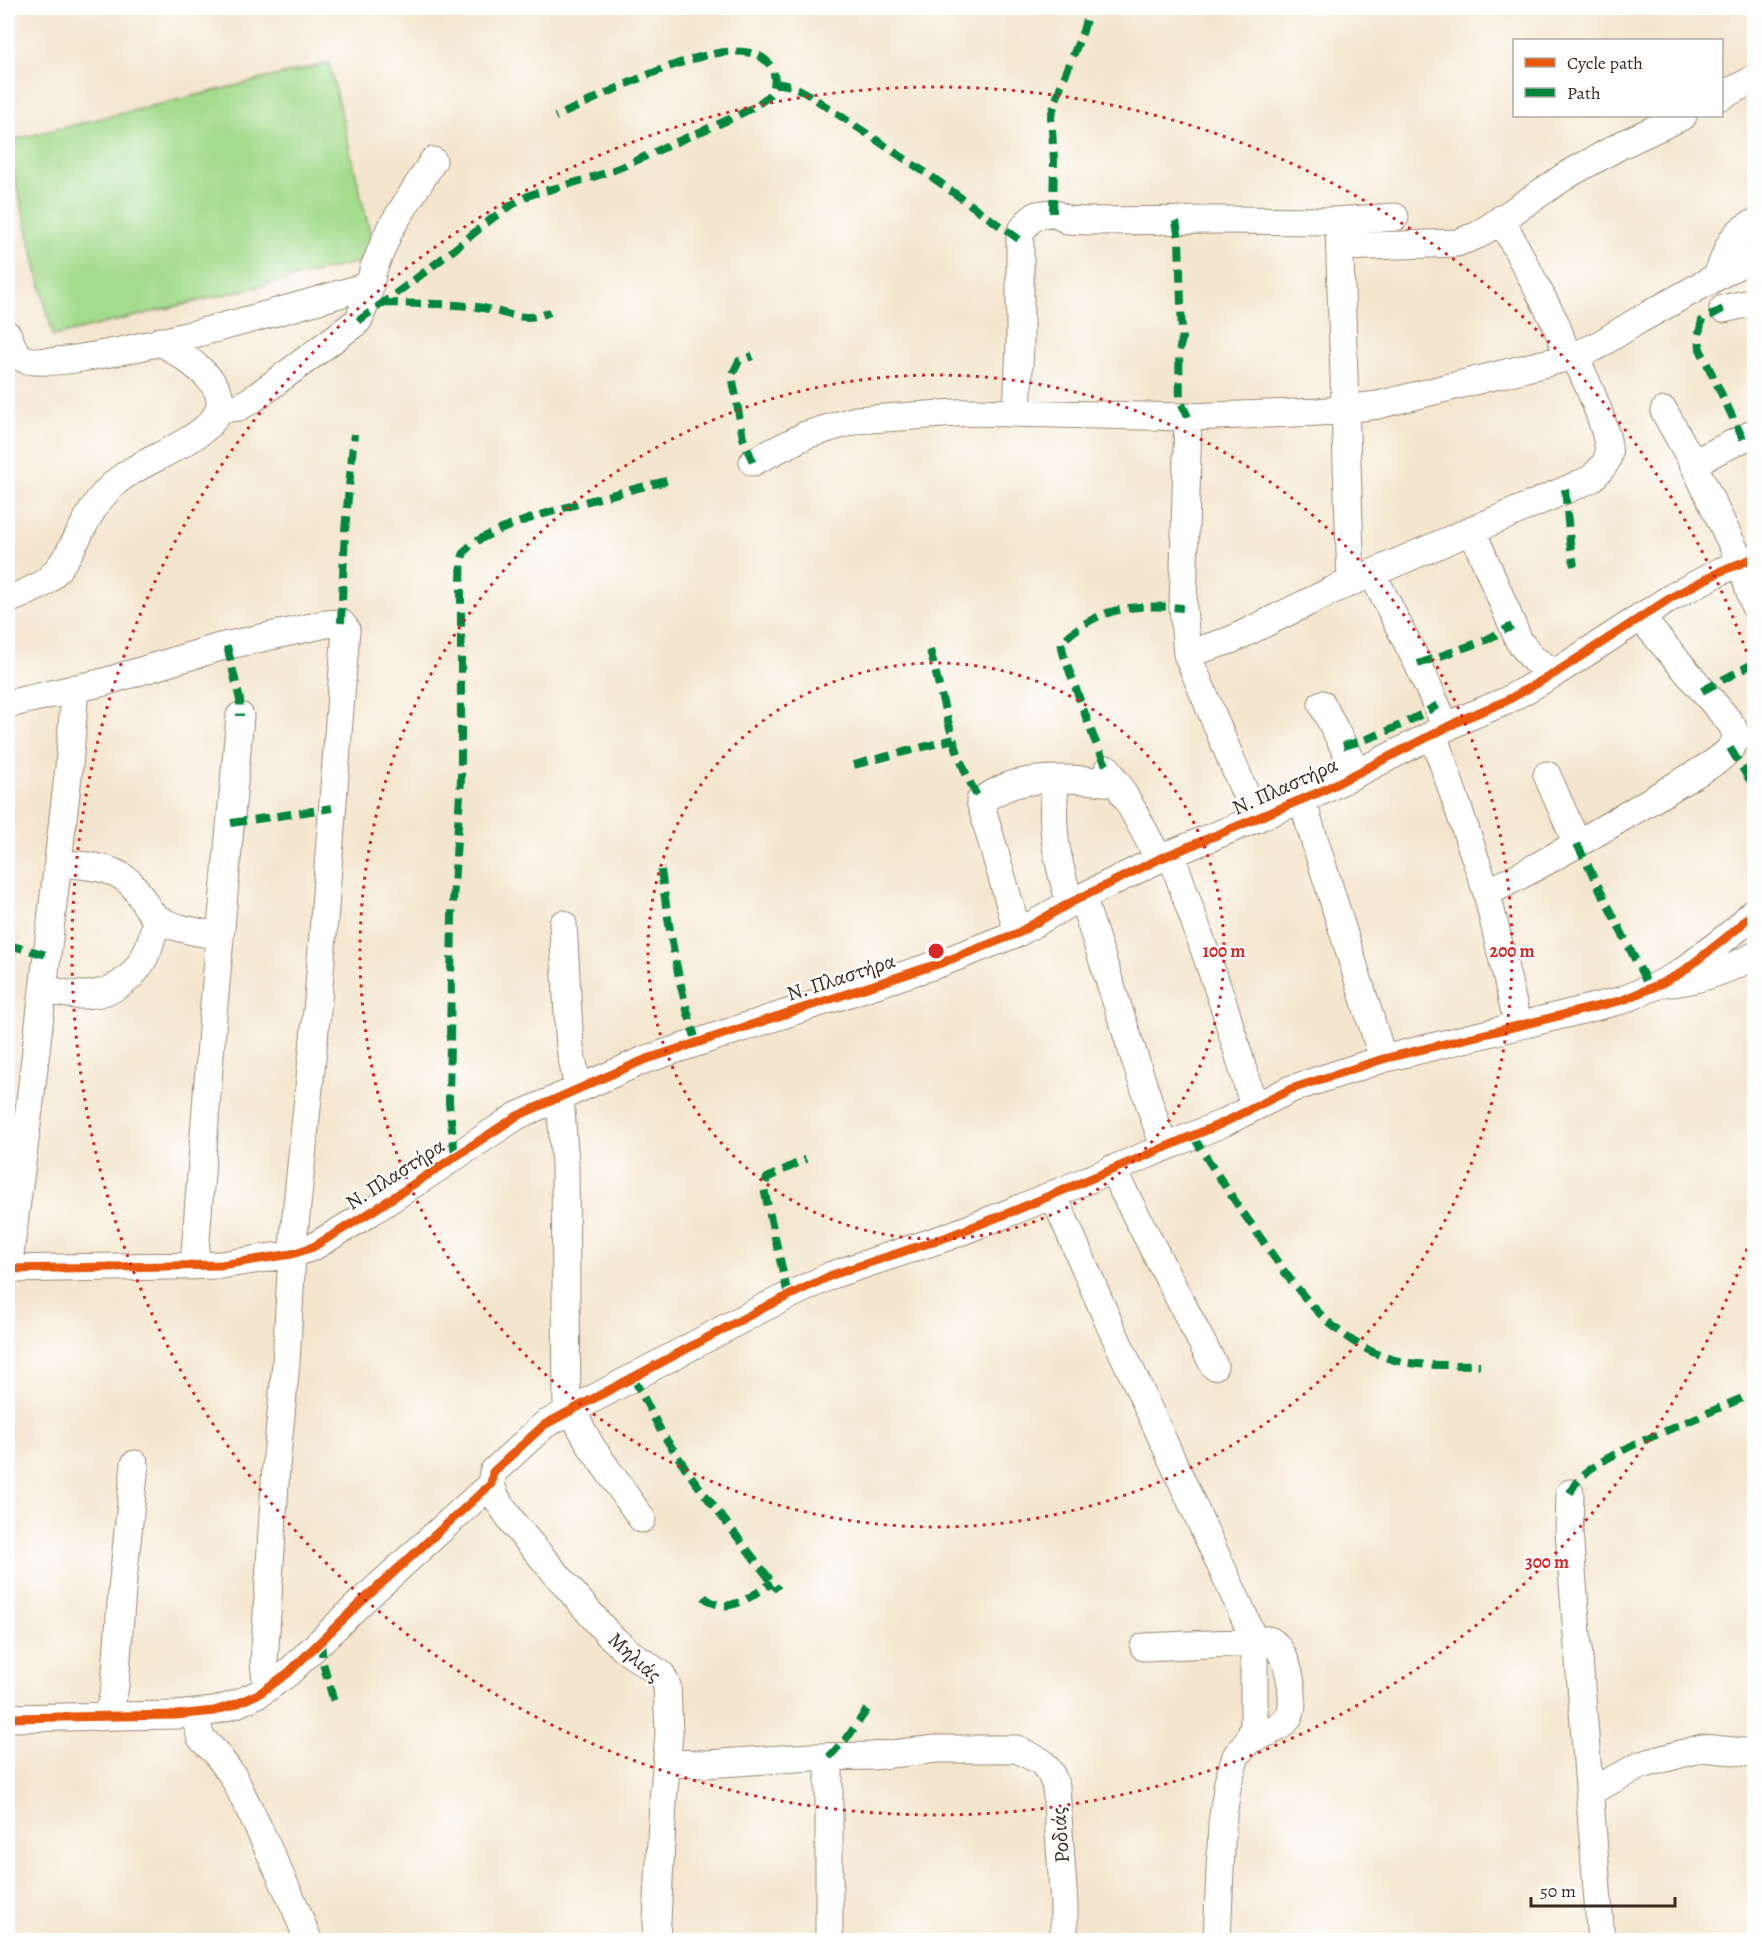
<svg xmlns="http://www.w3.org/2000/svg" width="1762" height="1948" font-family="Alegreya,serif">
<rect width="100%" height="100%" fill="#fff"/>
<filter id="ink" filterUnits="userSpaceOnUse"><feTurbulence type="fractalNoise" baseFrequency=".0167" numOctaves="2"/><feDisplacementMap in="SourceGraphic" scale="12" xChannelSelector="R" yChannelSelector="G"/><feConvolveMatrix kernelMatrix="1 2 1 2 8 2 1 2 1" color-interpolation-filters="sRGB"/></filter>
<filter id="wash" filterUnits="userSpaceOnUse"><feTurbulence type="fractalNoise" baseFrequency=".008" numOctaves="4" result="noise"/><feDisplacementMap in="SourceGraphic" scale="24" xChannelSelector="R" yChannelSelector="G"/><feGaussianBlur stdDeviation="1.35" result="paint"/><feColorMatrix in="noise" values="0 0 0 0 0 0 0 0 0 0 0 0 0 0 0 0 0 1.4 0 .05"/><feComposite in="paint" operator="in"/></filter>
<g filter="url(#wash)">
<rect width="100%" height="100%" fill="#f4e6ce"/>
<!-- pitch -->
<path fill="#a4dc8e" stroke="#708356" stroke-width="1.5" d="M329 63 376 258 53 336 8 149V141Z"/>
</g>
<g filter="url(#ink)">
<g fill="none" stroke-linecap="round" stroke-linejoin="round">
<defs>
<path id="minor" d="M1722 96 1754 79
M1501 219 1556 324 1568 358
M1339 229 1351 582
M1341 247 1457 243 1478 235 1567 175 1623 144 1683 116
M1716 277C1729 252 1727 234 1754 223
M1723 309 1754 302
M8 335C11 343 14 353 22 358 58 379 319 300 370 285
M219 409 239 407 253 399 358 321 367 300 373 270 390 229 433 161
M1664 411 1693 463 1741 563 1754 605
M1017 413 1020 343V233L1028 222 1037 215 1053 213 1068 220 1089 221 1218 220 1336 221 1395 217
M1188 417 1183 608 1187 654 1256 819
M753 462 806 435 856 420 970 412 1188 417 1319 412 1378 405 1574 356 1597 346 1639 320 1754 256
M1693 463 1754 433
M1472 530 1519 641 1533 659 1555 673
M1372 573 1418 664 1446 727
M8 600C20 595 34 590 45 582 68 564 79 530 95 506 100 497 109 489 116 482 140 460 210 440 219 409 228 382 180 354 160 341
M1187 654 1231 640 1333 590 1591 479C1597 473 1606 465 1608 457 1613 439 1584 374 1574 356
M8 704 104 682 220 647 326 624 341 623 346 629 318 1000 292 1254 286 1363 276 1466 264 1663 267 1688
M1322 704 1357 773
M1433 734 1487 893 1518 1025
M1108 769 1129 803 1159 859
M1547 775 1577 844
M1056 780C1049 825 1057 860 1070 903
M1302 800 1383 1059
M1171 854 1225 1009 1254 1107
M58 863C85 866 117 865 135 888 142 897 148 912 157 918 175 930 200 932 220 936
M1487 893C1551 860 1614 823 1675 786 1692 775 1725 760 1734 743 1740 733 1729 721 1723 714L1640 617
M1082 897 1164 1148
M563 924 570 1048 578 1089
M1018 933 980 801C992 794 1005 786 1019 783 1051 776 1086 779 1118 784
M1671 983C1700 980 1728 970 1754 956
M43 989C56 991 71 996 84 995 130 993 150 960 156 918
M560 1097 565 1165 567 1412
M1112 1169 1214 1366
M1053 1194 1108 1321 1244 1616 1254 1642V1726L1249 1740 1236 1756 1228 1782 1222 1823 1217 1940
M194 1266 213 1016 240 716
M8 1269 221 1265 292 1254 313 1247 371 1212 517 1116 644 1060 941 963 1018 933 1070 903 1159 859 1322 791 1463 719 1506 701 1555 673 1672 597 1721 571 1754 558
M8 1269 29 1110 69 767 75 688
M571 1410 591 1446 642 1519
M491 1484 495 1496 516 1527 607 1633 627 1651 662 1675 667 1686 669 1734 663 1802 656 1940
M1570 1493 1569 1532 1601 1940
M1144 1647 1254 1642C1258 1641 1264 1639 1268 1640 1287 1644 1298 1700 1289 1716 1283 1729 1261 1735 1249 1740
M194 1713 201 1738 215 1752 233 1776 258 1827 295 1907 308 1940
M100 1717 110 1709 115 1686 122 1590 135 1464
M8 1718 176 1715 214 1711 236 1704 260 1693 288 1673 359 1604 491 1484 493 1472 544 1425 763 1308 832 1275 947 1237 1016 1210 1223 1123 1291 1089 1383 1059 1623 1000 1660 984 1681 973 1738 928 1754 911
M829 1757V1940
M667 1763 707 1764 810 1757 873 1756 936 1749H1017L1042 1762 1051 1774 1056 1787 1064 1905V1940
M1589 1792 1641 1765 1702 1748 1754 1753"/>
</defs>
<!-- minor casing -->
<use href="#minor" stroke="#988876" stroke-width="29"/>
<!-- minor -->
<use href="#minor" stroke="#fff" stroke-width="27"/>
<!-- quiet -->
<path stroke="#00873e" stroke-width="8" stroke-dasharray="15 8" stroke-linecap="butt" d="M775 83 793 86 806 93 929 175 1020 240
M1053 213 1054 160 1051 116 1060 88 1083 31 1089 8
M1176 221 1179 239 1182 338 1179 352 1180 400 1188 417
M383 303C414 304 446 303 477 307 506 311 520 324 550 312
M1723 309 1702 320 1699 334 1700 349 1743 439
M358 321C391 297 424 273 456 248 478 230 500 210 526 197 535 192 546 191 556 188 573 183 591 178 608 172 632 164 655 151 679 141 699 131 765 109 773 89 776 81 775 71 769 64 736 21 595 101 555 117
M753 462 743 438 732 375 739 361 753 356
M1565 489 1570 543 1574 566
M341 623 345 530 354 434
M227 646 240 700V716
M930 650C943 700 953 756 980 801
M1418 664 1486 640 1512 626
M1702 691 1754 663
M1343 746C1379 737 1406 723 1438 705
M1730 748 1754 787
M854 765 954 739
M1106 765 1093 736 1064 656 1061 643C1098 606 1134 604 1183 608
M231 823 332 808
M1577 844 1650 989
M661 870C669 929 678 986 697 1043
M8 945 47 955
M1193 1136C1212 1167 1232 1197 1253 1227 1288 1277 1325 1336 1385 1357 1414 1368 1449 1364 1480 1365
M455 1155 449 1103 452 916 461 779V580C462 573 460 560 464 553 477 525 636 489 670 480
M788 1295 764 1189 767 1178 806 1159
M633 1377 662 1433 693 1479 778 1590
M1570 1493 1575 1484 1590 1469 1608 1458 1633 1445 1754 1393
M704 1597C728 1617 749 1597 772 1583
M321 1641 323 1663 334 1702
M829 1757 850 1734 868 1708"/>
<defs>
<path id="cycleway" d="M8 1269 221 1265 292 1254 313 1247 371 1212 517 1116 644 1060 941 963 1018 933 1070 903 1159 859 1322 791 1463 719 1506 701 1555 673 1672 597 1721 571 1754 558
M8 1718 176 1715 214 1711 236 1704 260 1693 288 1673 359 1604 491 1484 493 1472 544 1425 763 1308 832 1275 947 1237 1016 1210 1223 1123 1291 1089 1383 1059 1623 1000 1660 984 1681 973 1738 928 1754 911"/>
</defs>
<!-- cycleway casing -->
<use href="#cycleway" stroke="#fff" stroke-width="13"/>
<!-- cycleway -->
<use href="#cycleway" stroke="#e8590c" stroke-width="9"/>
</g>
</g>
<!-- distance rings -->
<g fill="none" stroke="#d62828" stroke-width="3" stroke-dasharray="3 6">
<circle cx="936" cy="951" r="288"/>
<circle cx="936" cy="951" r="576"/>
<path d="M1753 1232A864 864 0 1 1 1753 670"/>
</g>
<g text-anchor="middle" stroke-width="4.5" stroke-linejoin="round" paint-order="stroke">
<!-- street labels -->
<g font-size="21" fill="#3b2a1e" stroke="#fff">
<text transform="translate(1285 786) rotate(-24)" y="7">Ν. Πλαστήρα</text>
<text transform="translate(841 977) rotate(-18)" y="7">Ν. Πλαστήρα</text>
<text transform="translate(395 1174) rotate(-33)" y="7">Ν. Πλαστήρα</text>
<text transform="translate(635 1657) rotate(42)" y="7">Μηλιάς</text>
<text transform="translate(1060 1835) rotate(-94)" y="7">Ροδιάς</text>
</g>
</g>
<circle cx="936" cy="951" r="9" fill="#d62828" stroke="#fff" stroke-width="3"/>
<g font-size="18" text-anchor="middle" font-weight="bold" fill="#d62828" stroke="#fff" stroke-width="4.5" stroke-linejoin="round" paint-order="stroke">
<text x="1224" y="957">100 m</text>
<text x="1512" y="957">200 m</text>
<text x="1547" y="1568">300 m</text>
</g>
<!-- margin -->
<rect width="1762" height="1948" fill="none" stroke="#fff" stroke-width="30"/>
<!-- legend -->
<rect x="1513" y="39" width="210" height="78" fill="#ffffff" stroke="#b1aaa5" stroke-width="1.5"/>
<rect x="1525" y="58" width="30" height="9" fill="#e8590c" stroke="#b1aaa5" stroke-width="1.5"/>
<text x="1567" y="69" font-size="18" fill="#3b2a1e">Cycle path</text>
<rect x="1525" y="88" width="30" height="9" fill="#00873e" stroke="#b1aaa5" stroke-width="1.5"/>
<text x="1567" y="99" font-size="18" fill="#3b2a1e">Path</text>
<!-- scale -->
<path d="M1531 1897v9h144v-9" fill="none" stroke="#3b2a1e" stroke-width="3"/>
<text x="1540" y="1897" font-size="18" fill="#3b2a1e" stroke="#ffffff" stroke-width="4.5" paint-order="stroke">50 m</text>
</svg>
